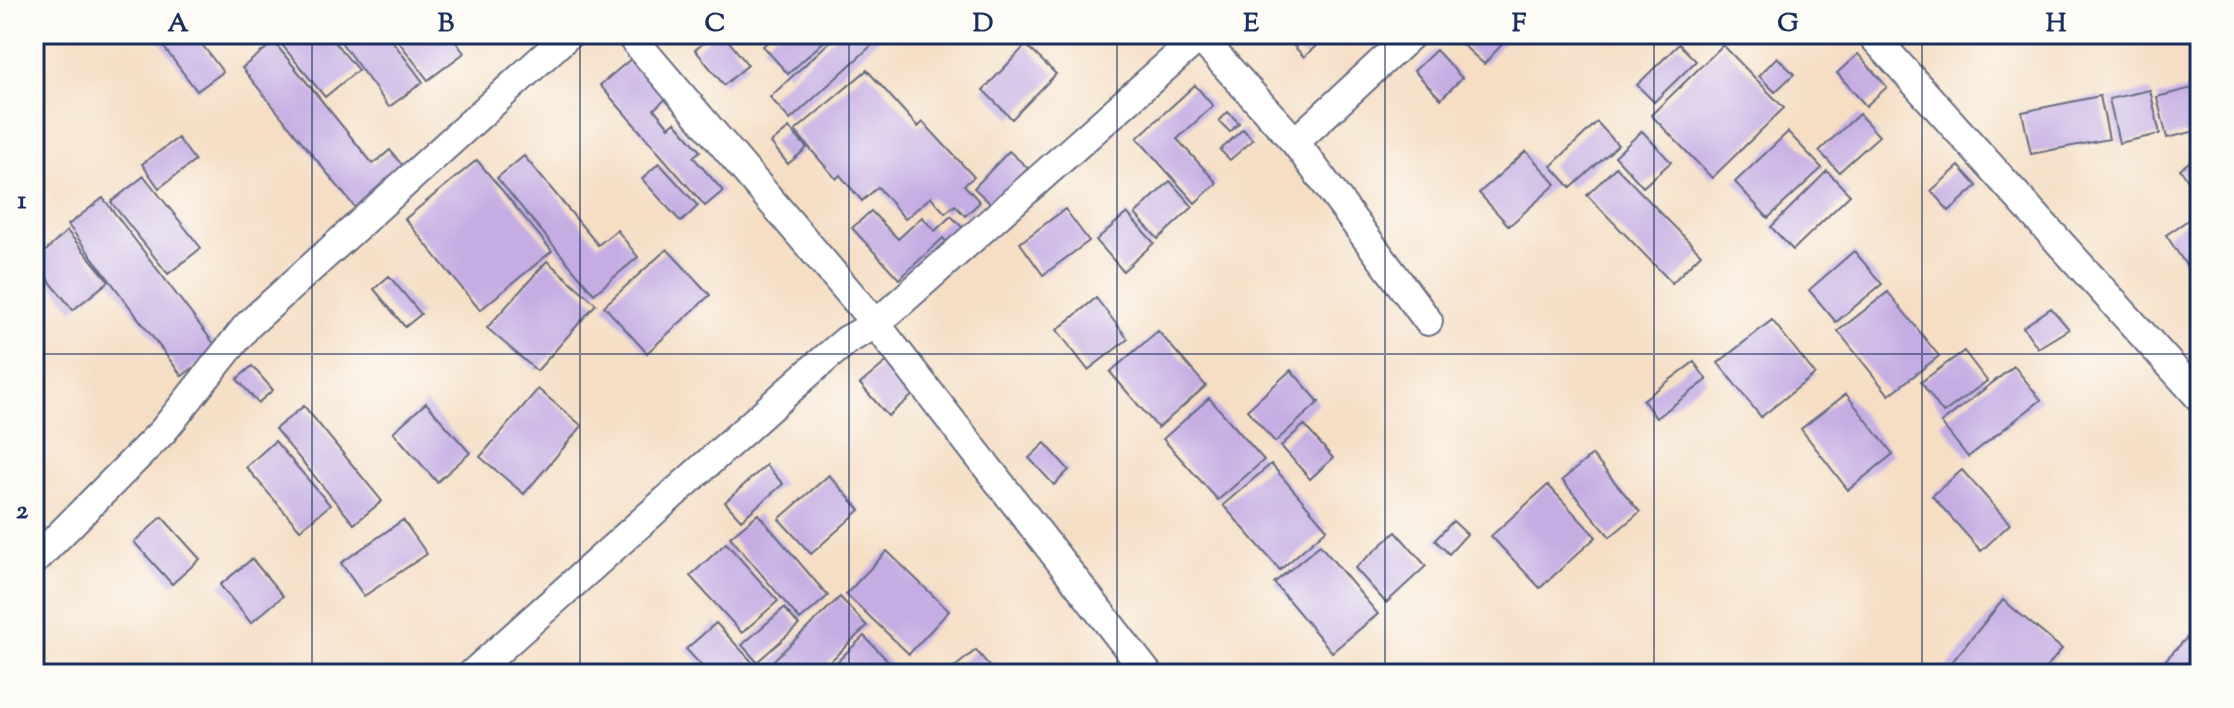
<svg xmlns="http://www.w3.org/2000/svg" width="2234" height="708" font-family="'Sorts Mill Goudy',serif">
<rect width="100%" height="100%" fill="#fdfcf7"/>
<filter id="ink" filterUnits="userSpaceOnUse"><feTurbulence type="fractalNoise" baseFrequency=".0125" numOctaves="2"/><feDisplacementMap in="SourceGraphic" scale="16" xChannelSelector="R" yChannelSelector="G"/><feConvolveMatrix kernelMatrix="1 2 1 2 8 2 1 2 1" color-interpolation-filters="sRGB"/></filter>
<filter id="wash" filterUnits="userSpaceOnUse"><feTurbulence type="fractalNoise" baseFrequency=".006" numOctaves="4" result="noise"/><feDisplacementMap in="SourceGraphic" scale="32" xChannelSelector="R" yChannelSelector="G"/><feGaussianBlur stdDeviation="1.8" result="paint"/><feColorMatrix in="noise" values="0 0 0 0 0 0 0 0 0 0 0 0 0 0 0 0 0 1.4 0 .05"/><feComposite in="paint" operator="in"/></filter>
<g filter="url(#wash)">
<rect width="100%" height="100%" fill="#f5dec4"/>
<g id="blocks">
<!-- building -->
<path fill="#c5ade3" d="M154 34H194L223 72 197 91Z
M283 34H328L358 70 325 97 277 39Z
M335 34H387L423 82 389 107Z
M393 34H450L464 53 428 80Z
M715 34H723L748 65 724 85 695 50Z
M776 34H832L788 74 763 46Z
M838 34H884L790 120 770 97Z
M1283 34H1329L1304 57Z
M1458 34H1497L1505 41 1484 64 1454 37Z
M274 42 373 164 390 150 406 170 357 210 242 68Z
M1679 44 1696 61 1654 102 1637 85Z
M1026 45 1056 74 1012 119 983 90Z
M1723 45 1784 108 1712 178 1651 115Z
M1436 50 1462 78 1441 99 1414 71Z
M1858 54 1887 87 1866 106 1837 73Z
M1777 57 1794 74 1775 92 1759 76Z
M632 58 667 98 654 109 669 127 675 122 700 151 693 157 723 191 705 206 600 85Z
M867 70 918 127 923 122 974 177 964 185 980 202 965 216 955 205 945 213 931 197 905 219 878 187 862 201 840 175 836 179 795 131Z
M1195 85 1213 106 1177 139 1217 183 1195 203 1137 138Z
M2200 86V130L2167 138 2157 97Z
M2150 90 2160 134 2119 143 2109 99Z
M2100 96 2109 139 2031 154 2022 112Z
M1228 112 1239 123 1230 132 1219 121Z
M1859 114 1879 136 1839 172 1819 151Z
M1597 122 1618 145 1571 188 1551 166Z
M789 128 807 148 788 164 771 143Z
M1243 129 1253 140 1230 160 1220 150Z
M1642 131 1671 162 1643 187 1615 156Z
M1788 132 1822 168 1768 218 1735 182Z
M178 138 195 161 159 188 142 164Z
M1009 151 1028 168 993 206 974 188Z
M1526 151 1556 184 1509 226 1479 193Z
M2200 154V197L2180 169Z
M524 156 598 245 617 230 638 257 594 294 497 178Z
M477 160 552 251 480 310 405 219Z
M659 163 698 206 681 222 642 179Z
M1959 166 1977 186 1949 211 1931 191Z
M1616 167 1701 254 1672 283 1587 195Z
M1827 171 1850 195 1793 250 1771 227Z
M144 176 201 248 168 274 111 202Z
M1170 181 1193 207 1158 239 1135 214Z
M103 198 218 349 182 376 68 225Z
M1065 209 1089 241 1043 275 1020 243Z
M871 211 898 239 922 217 935 231 951 216 963 228 947 243 943 238 899 279 852 228Z
M2200 212V282L2198 283 2166 235Z
M1127 213 1154 243 1123 271 1096 240Z
M67 231 109 281 73 310 34 262Z
M667 249 710 295 647 353 604 306Z
M1854 251 1882 284 1836 322 1809 290Z
M547 261 596 304 537 371 487 328Z
M389 276 421 314 405 327 374 289Z
M1888 292 1939 356 1889 395 1838 331Z
M1096 298 1128 339 1088 370 1057 330Z
M2051 308 2069 329 2038 348 2023 327Z
M1772 320 1815 374 1761 417 1718 363Z
M1158 331 1206 386 1158 428 1110 372Z
M1964 351 1987 381 1943 413 1921 382Z
M891 358 919 390 888 416 860 384Z
M1694 362 1707 380 1656 418 1643 400Z
M252 366 273 390 258 403 237 379Z
M2014 366 2041 400 1968 457 1941 423Z
M1291 370 1319 402 1275 442 1247 410Z
M538 389 582 426 524 494 480 457Z
M1846 394 1893 454 1848 490 1801 429Z
M1209 398 1264 460 1218 500 1163 439Z
M426 403 470 453 437 482 393 432Z
M304 406 382 501 354 524 275 429Z
M1304 425 1333 458 1310 479 1281 446Z
M275 441 330 505 300 530 246 467Z
M1045 443 1069 470 1054 485 1029 458Z
M1592 455 1640 512 1610 537 1562 480Z
M1271 464 1327 529 1280 570 1223 505Z
M766 465 783 484 741 520 725 502Z
M1962 470 2010 524 1981 551 1932 496Z
M829 475 860 510 811 554 779 519Z
M1548 485 1596 537 1540 588 1491 536Z
M758 514 828 596 800 620 730 537Z
M162 517 200 559 172 584 134 542Z
M403 520 427 554 364 596 341 563Z
M1453 521 1467 534 1449 554 1435 540Z
M1396 532 1426 566 1386 603 1355 568Z
M726 543 778 601 742 633 690 576Z
M1320 545 1378 614 1332 652 1274 583Z
M887 551 949 611 909 654 846 594Z
M252 559 283 596 251 623 220 585Z
M840 597 867 626 817 674H759Z
M2003 600 2062 649 2041 674H1942Z
M784 608 799 625 757 662 742 645Z
M716 623 754 664 743 674H709L686 649Z
M2200 624V674H2152Z
M864 636 893 666 885 674H824Z
M976 650 996 674H946Z"/>
</g>
</g>
<g filter="url(#ink)">
<use href="#blocks" fill-opacity="0" stroke="#676c82" stroke-width="2"/>
<g fill="none" stroke-linecap="round" stroke-linejoin="round">
<defs>
<path id="street" d="M629 34 876 324 1148 674
M1197 34 1295 142 1428 321
M1871 34 2200 398
M1295 142 1412 34
M34 561 163 431 247 326 569 34
M472 674 814 368 847 340 876 324 1199 37"/>
</defs>
<!-- street casing -->
<use href="#street" stroke="#676c82" stroke-width="32"/>
<!-- street -->
<use href="#street" stroke="#fff" stroke-width="28"/>
</g>
</g>
<!-- grid -->
<path fill="none" stroke="#1b2f5e" stroke-width="2" stroke-opacity="0.55" d="M312 34V674M580 34V674M849 34V674M1117 34V674M1385 34V674M1654 34V674M1922 34V674M34 354H2200"/>
<!-- margin -->
<rect width="2234" height="708" fill="none" stroke="#fdfcf7" stroke-width="88"/>
<rect x="44" y="44" width="2146" height="620" fill="none" stroke="#1b2f5e" stroke-width="3"/>
<g font-size="26" text-anchor="middle" font-weight="bold" fill="#1b2f5e">
<text x="178" y="31">A</text>
<text x="446" y="31">B</text>
<text x="715" y="31">C</text>
<text x="983" y="31">D</text>
<text x="1251" y="31">E</text>
<text x="1519" y="31">F</text>
<text x="1788" y="31">G</text>
<text x="2056" y="31">H</text>
<text x="22" y="208">1</text>
<text x="22" y="518">2</text>
</g>
</svg>
